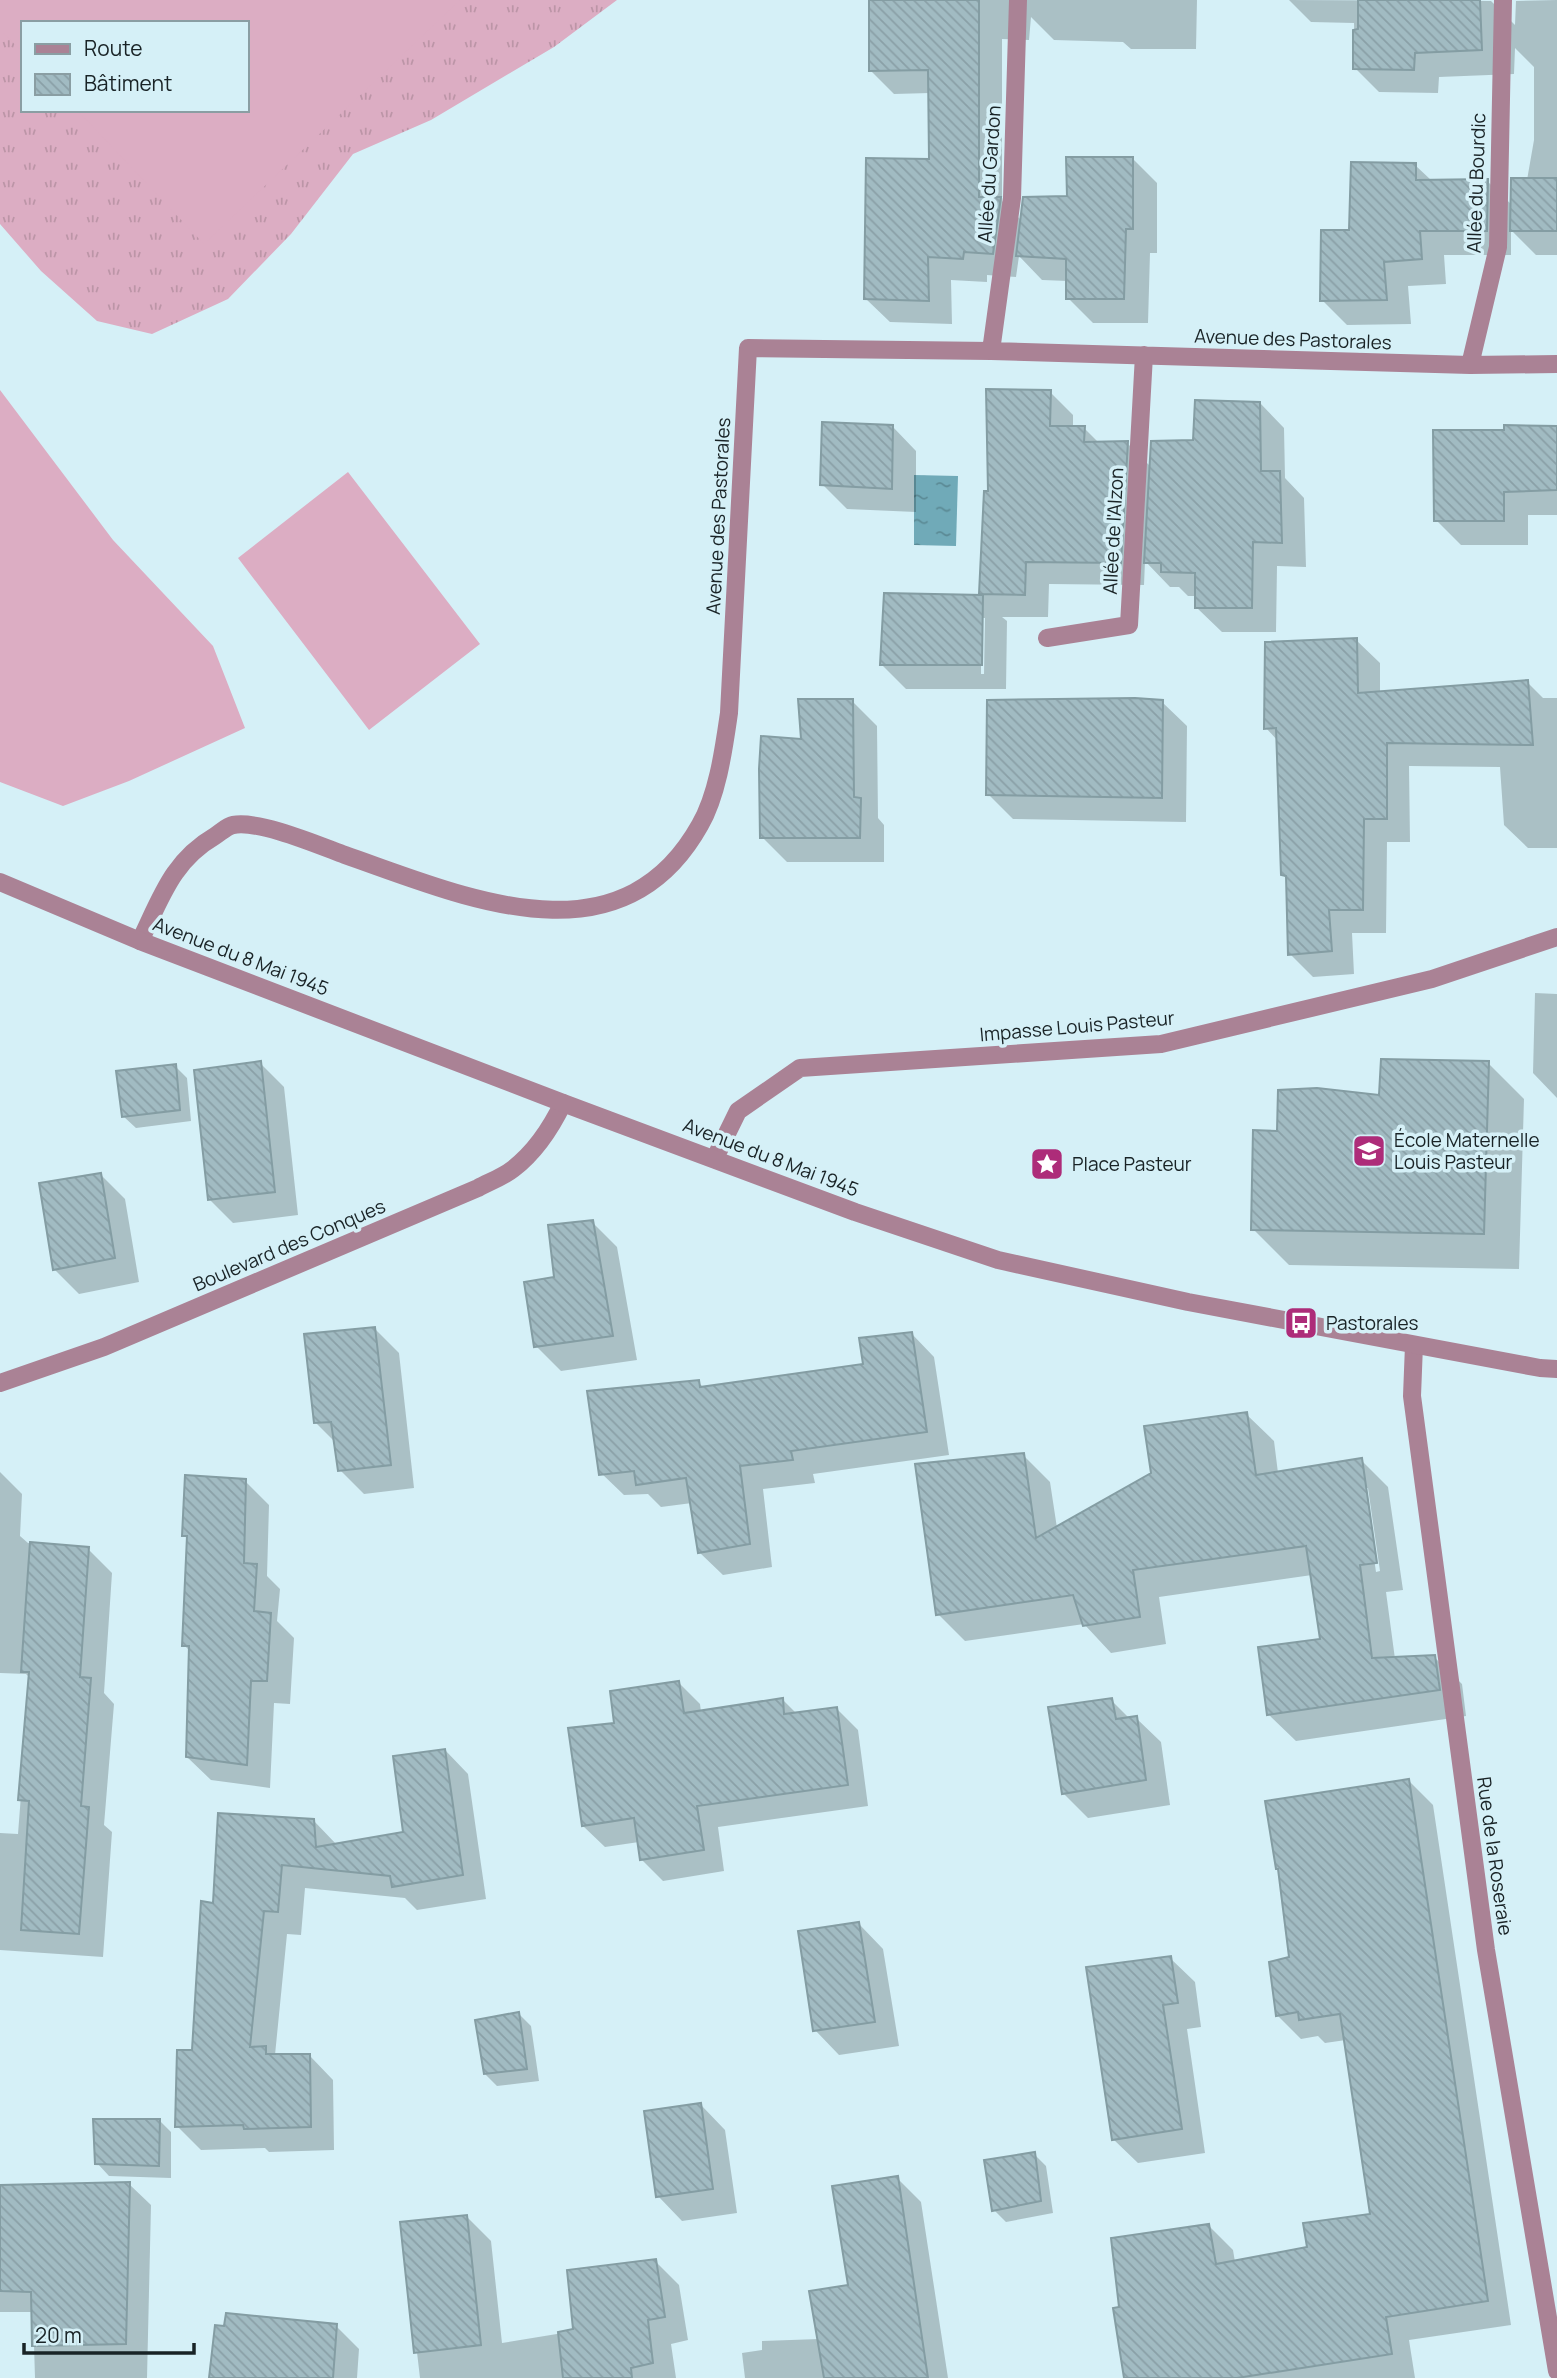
<svg xmlns="http://www.w3.org/2000/svg" width="1557" height="2378" font-family="Manrope,sans-serif">
<defs>
<pattern id="grass-tufts" width="24" height="20" patternUnits="userSpaceOnUse" patternTransform="scale(1.75)"><rect width="24" height="20" fill="#dcadc3"/><path d="M3 7l-1-3M5 7V3M7 7l1-3M15 17l-1-3M17 17v-4M19 17l1-3" fill="none" stroke="#bc95a7"/></pattern>
<pattern id="water-ripples" width="26" height="14" patternUnits="userSpaceOnUse" patternTransform="scale(1.75)"><rect width="26" height="14" fill="#70aab8"/><path d="M2 4q2-2 4 0t4 0M15 11q2-2 4 0t4 0" fill="none" stroke="#5b8a95"/></pattern>
<pattern id="building-back-hatch" width="6" height="6" patternUnits="userSpaceOnUse" patternTransform="scale(1.75)"><rect width="6" height="6" fill="#a1bbc2"/><path d="M-1 5l2 2M0 0l6 6M5-1l2 2" fill="none" stroke="#8aa0a7"/></pattern>
</defs>
<rect width="100%" height="100%" fill="#d5f0f7"/>
<!-- grass -->
<path fill="url(#grass-tufts)" fill-rule="evenodd" d="M0 0H617L554 47 431 120 353 154 291 234 228 299 152 334 97 321 41 271 0 224ZM23 23H247V110H23Z"/>
<!-- garden -->
<path fill="#dcadc3" d="M0 0H460L204 244 77 110H247V23H23V53L0 29Z
M0 390 113 540 213 646 245 728 129 781 63 806 0 782Z
M348 472 480 644 369 730 238 558Z"/>
<!-- water -->
<path fill="url(#water-ripples)" d="M914 475 958 476 956 546 914 545Z"/>
<!-- shadow -->
<path fill="#0003" fill-rule="evenodd" d="M889 0H1197L1196 49H1131L1123 42 1054 40 1031 17 1029 40 1002 39V201L1022 221 1069 198 1133 159 1157 183V253H1150L1148 323H1093L1068 298V281L1042 280 1019 256 1016 277 987 275V282L951 280 952 324 890 322 866 299 931 161 930 93 894 94 870 70Z
M1289 0 1491 1 1515 25 1516 1 1557 0V255H1536L1511 230V255H1444L1446 284 1408 286 1411 324 1347 325 1322 300 1350 232 1415 165 1432 181H1487L1512 205 1527 180 1534 140V67L1515 48 1514 74 1439 77 1438 93 1379 92 1355 68 1354 23 1311 22Z
M1050 392 1073 415V428H1084L1100 444 1127 443 1151 467 1260 403 1284 428 1285 478 1304 498 1306 567 1277 566 1276 632H1222L1197 608V596H1188L1179 587H1170L1145 561 1144 585 1049 584 1048 617H1002L1007 621 1006 689H906L882 665 886 595 983 597 980 594 990 493ZM981 618H985L984 674H981Z
M892 426 916 451V512L847 509 822 484Z
M1557 428V515H1528V545H1461L1436 520 1506 432Z
M1356 640 1380 663V693L1527 682 1543 698H1557V848H1528L1504 825 1500 767 1409 766 1410 842H1387L1386 933H1352L1354 974 1313 977 1290 954 1288 880 1283 875 1278 741 1266 728Z
M852 701 877 726 878 818 884 825V862H787L762 837 803 741Z
M1162 702 1187 726 1186 822 1013 819 988 794Z
M1535 993 1557 994V1098L1533 1073Z
M260 1063 284 1087 298 1215 233 1223 209 1199Z
M1488 1063 1524 1099 1519 1269 1289 1265 1253 1229 1279 1133Z
M175 1066 187 1078 191 1121 136 1128 123 1116Z
M101 1175 125 1199 139 1282 79 1294 54 1269Z
M592 1222 617 1247 637 1360 561 1371 536 1346Z
M375 1329 399 1353 414 1488 364 1494 340 1470 336 1443 315 1422Z
M911 1333 934 1357 949 1455 813 1474 815 1483 763 1489 772 1567 723 1575 699 1552 692 1503 661 1507 648 1494 624 1495 600 1472 698 1382 705 1389 865 1366Z
M1246 1414 1274 1441 1278 1473 1361 1460 1388 1487 1403 1590 1386 1592 1395 1659 1434 1657 1462 1684 1466 1716 1296 1741 1268 1714 1322 1640 1312 1575 1159 1597 1166 1644 1111 1653 1084 1624 965 1641 938 1614 1023 1455 1050 1482 1057 1528 1153 1473ZM1364 1488H1368L1380 1571 1376 1572Z
M0 1472 22 1494 20 1536 28 1543 88 1549 112 1573 104 1693 114 1704 104 1825 112 1832 103 1957 0 1950V1833L18 1834 30 1678 26 1674 0 1673Z
M245 1481 269 1505 267 1576 280 1589 277 1621 294 1638 290 1704 274 1703 270 1788 211 1780 187 1757 191 1652 184 1645 188 1540 184 1535Z
M679 1683 700 1704 701 1712 782 1699 797 1714 836 1708 858 1730 868 1806 718 1827 724 1871 663 1881 641 1859 639 1842 605 1847 583 1826 616 1724Z
M1111 1700 1130 1719 1136 1718 1161 1742 1170 1805 1088 1818 1063 1793Z
M445 1750 468 1774 486 1899 417 1910 405 1898 305 1888 301 1935 287 1934 275 2055 310 2056 333 2080 334 2150 269 2152 265 2148 201 2150 177 2126 193 2051 214 1905 314 1821 337 1845 405 1833Z
M1409 1781 1433 1805 1511 2325 1409 2340 1415 2378H1126L1121 2308 1209 2226 1233 2250 1235 2262 1309 2249 1372 2215 1346 2040 1325 2043 1318 2036 1301 2039 1277 2015 1291 1958 1280 1871Z
M859 1924 883 1949 899 2046 839 2055 815 2030Z
M1170 1958 1195 1982 1201 2027 1187 2029 1205 2153 1138 2163 1113 2139Z
M519 2014 531 2026 539 2081 497 2086 485 2074Z
M701 2105 725 2130 737 2213 682 2221 658 2196Z
M159 2120 171 2132V2178L109 2176 97 2163Z
M1034 2154 1046 2166 1053 2213 1006 2222 994 2210Z
M897 2178 921 2202 948 2378H745L742 2353 762 2350V2341L819 2339 850 2286Z
M129 2184 151 2205 147 2378H35L33 2312H0V2186Z
M467 2217 491 2241 502 2343 575 2331 655 2261 679 2285 688 2340 671 2344 676 2378H420L402 2224Z
M336 2326 359 2349 357 2378H211Z"/>
<!-- building -->
<path fill="url(#building-back-hatch)" stroke="#849da3" stroke-width="2" d="M869 0H979V197H1001L993 254 964 252 963 259 928 257 929 301 864 299 866 158 929 159 928 70 869 71Z
M1358 0H1480L1482 50 1415 53 1414 70 1353 69V30L1358 29Z
M1066 157H1133V229H1126L1124 299H1066V259L1016 256 1023 197 1067 196Z
M1351 162 1416 163V180L1488 179 1487 231H1420L1422 259 1384 262 1387 300 1320 301 1321 230H1349Z
M1511 178H1557V231H1510Z
M986 389 1051 390 1050 426H1085L1084 442 1128 441 1121 563 1026 562 1025 595 979 594 984 491H988Z
M1195 400 1260 402 1261 471H1280L1282 543 1253 542 1252 608H1195V573L1161 572V563H1144L1151 441 1193 440Z
M822 422 893 425 892 489 820 485Z
M1504 425 1557 426V490L1504 492V521H1434L1433 430H1504Z
M884 593 983 595 982 665H880Z
M1357 638 1358 693 1528 680 1533 745 1387 743V819H1364L1363 910H1329L1332 951 1288 955 1286 876 1281 875 1276 728 1264 729 1265 642Z
M1135 698 1163 700 1162 798 986 795 987 700Z
M798 699H853L854 797 861 798 860 838H760L759 769 761 736 801 739Z
M1381 1059 1489 1061 1484 1234 1251 1230 1253 1130 1277 1131 1278 1090 1317 1088 1379 1095Z
M261 1061 275 1192 208 1200 194 1070Z
M176 1064 180 1110 122 1117 116 1071Z
M101 1173 115 1258 53 1270 39 1183Z
M593 1220 613 1336 534 1347 524 1282 554 1277 548 1225Z
M375 1327 391 1465 338 1471 331 1422 314 1423 304 1334Z
M912 1332 927 1432 791 1451 793 1460 740 1466 750 1544 698 1553 686 1478 636 1485 634 1471 599 1475 587 1391 699 1380 700 1387 863 1364 859 1338Z
M1247 1412 1256 1475 1362 1458 1377 1563 1360 1565 1372 1658 1435 1655 1440 1690 1267 1715 1258 1647 1320 1639 1306 1546 1133 1570 1140 1617 1083 1626 1073 1595 936 1615 915 1464 1024 1453 1036 1538 1151 1473 1144 1426Z
M185 1475 246 1479 244 1563 257 1564 254 1611 271 1613 267 1681H251L247 1765 186 1757 189 1646H182L187 1536H182Z
M30 1542 89 1547 80 1677 91 1678 81 1806 89 1807 79 1934 21 1930 29 1801 18 1800 29 1672H21Z
M679 1681 684 1713 783 1698 784 1714 837 1707 848 1785 697 1806 704 1850 640 1860 634 1818 582 1826 568 1728 614 1723 610 1691Z
M1112 1698 1116 1719 1137 1716 1146 1780 1062 1794 1048 1707Z
M445 1749 463 1875 392 1887 390 1876 282 1865 278 1912 264 1911 250 2047 266 2046V2054H310L311 2127 244 2129 243 2125 175 2127 177 2050H192L201 1901 213 1903 218 1813 314 1819 316 1847 403 1832 393 1756Z
M1409 1779 1488 2301 1386 2317 1392 2354 1237 2378H1124L1113 2308 1119 2307 1111 2238 1209 2224 1216 2264 1307 2247 1303 2223 1370 2214 1340 2014 1299 2020 1298 2012 1276 2016 1269 1962 1289 1957 1278 1869H1276L1265 1801Z
M859 1922 875 2022 813 2031 798 1931Z
M1171 1956 1178 2003 1163 2005 1182 2129 1112 2140 1086 1967Z
M519 2012 527 2069 484 2074 475 2020Z
M701 2103 713 2189 656 2197 644 2111Z
M93 2119H160L159 2166 95 2164Z
M1035 2152 1041 2201 992 2211 984 2160Z
M898 2176 928 2378H824L809 2291 848 2285 832 2186Z
M130 2182 126 2344 32 2346 31 2292 0 2291V2185Z
M467 2215 481 2345 414 2353 400 2222Z
M656 2259 665 2317 648 2320 653 2363 631 2368 632 2378H563L558 2332 573 2329 567 2270Z
M226 2313 337 2324 333 2378H209L215 2325 224 2326Z"/>
<g fill="none" stroke-linecap="round" stroke-linejoin="round">
<!-- minor -->
<path stroke="#aa8295" stroke-width="18" d="M991 351 1012 198 1018 0
M1470 365 1498 247 1503 0
M1047 638 1129 625 1144 355
M140 941C161 898 172 861 215 836 220 833 227 826 233 825 260 820 318 845 345 855 463 896 620 968 700 825 718 794 724 747 729 713L748 348 991 351 1470 365 1557 364
M715 1158 738 1111 800 1068 1161 1044 1432 979 1557 937
M1414 1345 1412 1396 1486 1950 1557 2371
M0 1383 104 1347 478 1188C489 1182 503 1177 513 1169 535 1152 551 1128 563 1103"/>
<!-- tertiary -->
<path stroke="#aa8295" stroke-width="18" d="M0 882 140 941 563 1103 855 1212 998 1260 1188 1302 1540 1368 1557 1369"/>
</g>
<!-- icons -->
<defs>
<symbol id="school-square" viewBox="-11 -11 22 22"><rect x="-9" y="-9" width="18" height="18" rx="4" fill="#ad2c79" stroke="#d5f0f7"/><path d="M0-5L7-2L0 1L-7-2ZM-4 1L0 2.5L4 1V4Q0 6-4 4Z" fill="#fff"/></symbol>
<symbol id="sight-square" viewBox="-11 -11 22 22"><rect x="-9" y="-9" width="18" height="18" rx="4" fill="#ad2c79" stroke="#d5f0f7"/><path d="M0-6L1.8-2.2L6-1.7L2.9 1.2L3.7 5.4L0 3.3L-3.7 5.4L-2.9 1.2L-6-1.7L-1.8-2.2Z" fill="#fff"/></symbol>
<symbol id="bus-square" viewBox="-11 -11 22 22"><rect x="-9" y="-9" width="18" height="18" rx="4" fill="#ad2c79" stroke="#d5f0f7"/><path d="M-5-6H5V4H4V6H2V4H-2V6H-4V4H-5ZM-3.5-4V0h7V-4ZM-3.5 1.2v1.5H-2V1.2ZM2 1.2v1.5H3.5V1.2Z" fill="#fff"/></symbol>
</defs>
<g fill-rule="evenodd">
<use href="#school-square" x="1350" y="1132" width="38" height="38"/>
<use href="#sight-square" x="1028" y="1145" width="38" height="38"/>
<use href="#bus-square" x="1282" y="1304" width="38" height="38"/>
</g>
<g text-anchor="middle" stroke-width="7" stroke-linejoin="round" paint-order="stroke">
<!-- street labels -->
<g font-size="19" fill="#192326" stroke="#d5f0f7">
<text transform="translate(989 174) rotate(-86)" y="7">Allée du Gardon</text>
<text transform="translate(1476 183) rotate(-88)" y="7">Allée du Bourdic</text>
<text transform="translate(1293 339) rotate(2)" y="7">Avenue des Pastorales</text>
<text transform="translate(718 516) rotate(-87)" y="7">Avenue des Pastorales</text>
<text transform="translate(1113 531) rotate(-87)" y="7">Allée de l'Alzon</text>
<text transform="translate(241 956) rotate(21)" y="7">Avenue du 8 Mai 1945</text>
<text transform="translate(1077 1026) rotate(-5)" y="7">Impasse Louis Pasteur</text>
<text transform="translate(771 1157) rotate(21)" y="7">Avenue du 8 Mai 1945</text>
<text transform="translate(289 1245) rotate(-23)" y="7">Boulevard des Conques</text>
<text transform="translate(1495 1856) rotate(82)" y="7">Rue de la Roseraie</text>
</g>
<!-- poi labels -->
<g font-size="19" fill="#192326" stroke="#d5f0f7" text-anchor="start">
<text x="1394" y="1147">École Maternelle<tspan x="1394" dy="22">Louis Pasteur</tspan></text>
<text x="1072" y="1171">Place Pasteur</text>
<text x="1326" y="1330">Pastorales</text>
</g>
</g>
<!-- legend -->
<rect x="21" y="21" width="228" height="91" fill="#d5f0f7" stroke="#8a9ea3" stroke-width="2"/>
<rect x="35" y="44" width="35" height="10" fill="#aa8295" stroke="#8a9ea3" stroke-width="2"/>
<text x="84" y="56" font-size="21" fill="#192326">Route</text>
<rect x="35" y="74" width="35" height="21" fill="url(#building-back-hatch)" stroke="#8a9ea3" stroke-width="2"/>
<text x="84" y="91" font-size="21" fill="#192326">Bâtiment</text>
<!-- scale -->
<path d="M24 2343v10h170v-10" fill="none" stroke="#192326" stroke-width="3.5"/>
<text x="35" y="2343" font-size="21" fill="#192326" stroke="#d5f0f7" stroke-width="5" paint-order="stroke">20 m</text>
</svg>
